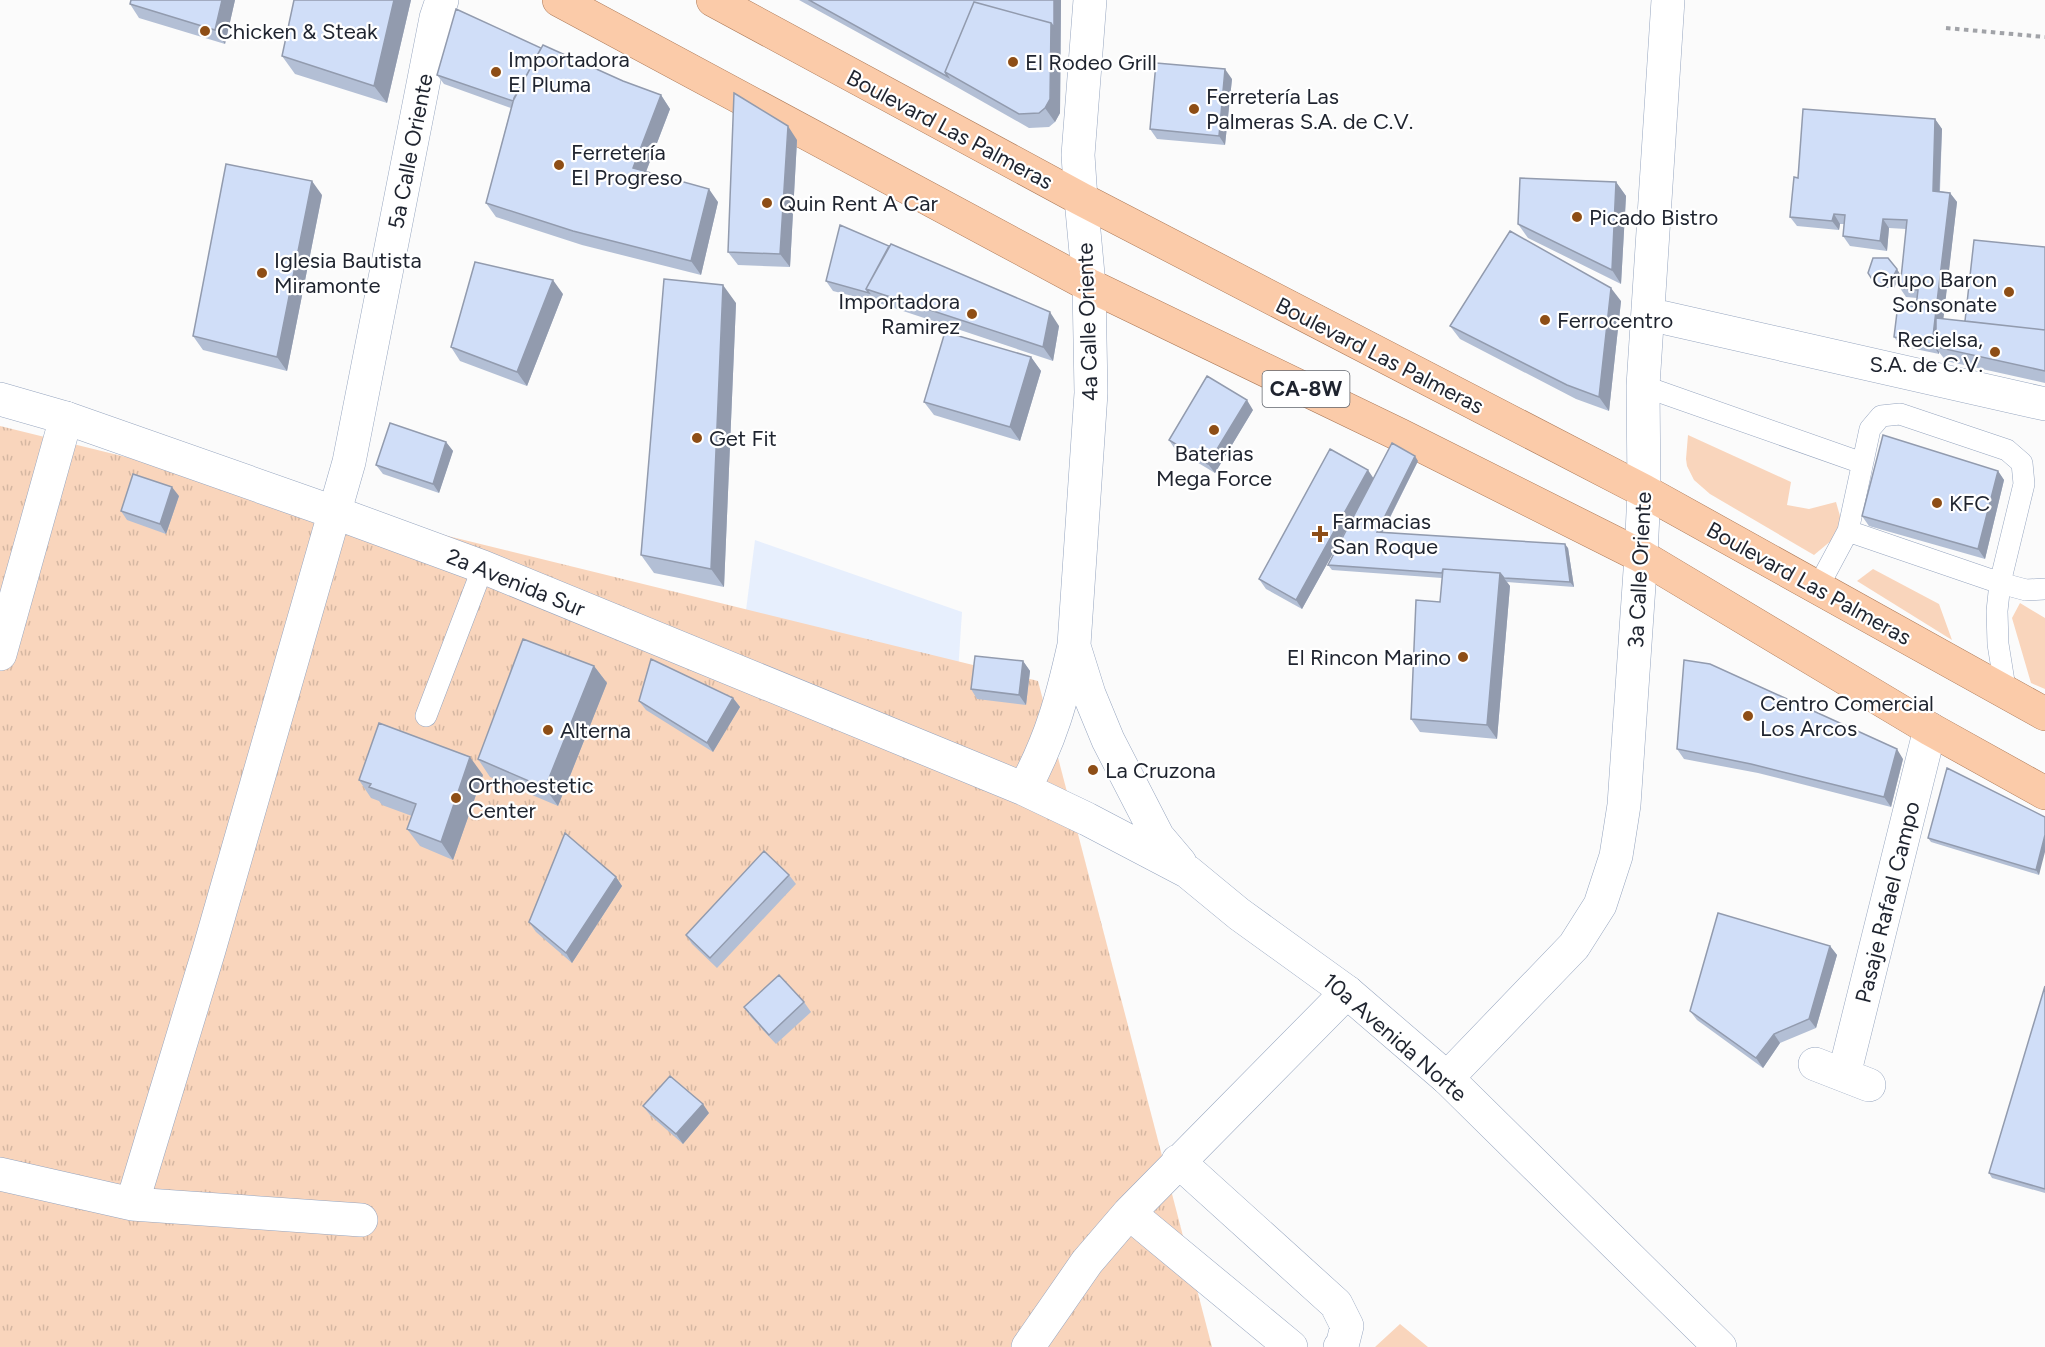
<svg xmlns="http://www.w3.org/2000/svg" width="2045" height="1347" font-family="Figtree,sans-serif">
<defs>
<pattern id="park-tufts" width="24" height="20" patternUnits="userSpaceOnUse" patternTransform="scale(1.5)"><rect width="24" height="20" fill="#f9d5bc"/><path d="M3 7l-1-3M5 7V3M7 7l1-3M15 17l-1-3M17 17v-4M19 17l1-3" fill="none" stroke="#d5b7a2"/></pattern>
</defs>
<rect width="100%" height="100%" fill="#fbfbfb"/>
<!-- built -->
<path fill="#e7effd" d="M755 540 962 612 956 703 745 618Z"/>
<!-- grass -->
<path fill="#f9d5bc" d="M1688 435 1791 482 1787 505 1809 509 1836 502 1844 530 1814 555 1710 494 1694 480 1687 466 1686 459Z
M1873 569 1939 604 1952 640 1857 581Z
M2020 603 2045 618V689L2031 683 2012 618Z
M1400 1324 1428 1347H1429H1375Z"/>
<!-- park -->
<path fill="url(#park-tufts)" d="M0 426 1038 681 1212 1347H0Z"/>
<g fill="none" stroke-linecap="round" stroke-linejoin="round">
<defs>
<path id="service" d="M1643 386 1862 463
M1848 531 2000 583 2026 590 2045 589
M1818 587 1848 531 1870 429 1881 416 1900 414 2007 450 2022 463 2024 484 2000 583 1997 611 1998 644 2006 694
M426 716 483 567"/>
<path id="minor" d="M1081 199 1078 155 1090 0
M1648 314 2045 404
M0 654 66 418
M1815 1064 1869 1085
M1844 1075 1930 729
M1447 1078 1574 946 1600 905 1616 856 1624 805 1641 556 1644 491 1643 386 1668 0
M1178 1161 1336 1304 1347 1326 1342 1346 1340 1347
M0 1174 132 1204 361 1220
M132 1204 209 950 349 462 436 18 442 0
M1129 1213 1291 1347
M1028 1347 1087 1262 1129 1213 1347 992"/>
<path id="tertiary" d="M0 399 66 418 336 513 483 567 1024 789 1087 819 1188 872 1239 914 1347 992 1447 1078 1720 1347
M1074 646 1089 694 1108 740 1158 837 1180 863
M1024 789C1051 740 1062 699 1074 645L1091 393 1089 285 1081 199"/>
<path id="primary" d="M559 0 1089 285 1400 435 1641 556 1930 729 2045 793
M713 0 1081 199 1644 491 2045 714"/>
</defs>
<!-- service casing -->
<use href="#service" stroke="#96a5bf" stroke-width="22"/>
<!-- minor casing -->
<use href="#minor" stroke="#96a5bf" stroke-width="34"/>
<!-- tertiary casing -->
<use href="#tertiary" stroke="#96a5bf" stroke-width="34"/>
<!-- primary casing -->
<use href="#primary" stroke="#ac7a59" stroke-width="34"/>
<!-- path -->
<path stroke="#a1a3a8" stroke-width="4" stroke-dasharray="4.5 4.5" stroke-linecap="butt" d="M1946 28 2045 37"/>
<!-- service -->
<use href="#service" stroke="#fff" stroke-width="21"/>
<!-- minor -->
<use href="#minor" stroke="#fff" stroke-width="33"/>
<!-- tertiary -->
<use href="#tertiary" stroke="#fff" stroke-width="33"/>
<!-- primary -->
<use href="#primary" stroke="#fbcba9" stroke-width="33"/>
</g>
<!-- wall -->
<path fill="#b3bfd5" d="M235 0 225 44 139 18 130 4Z
M294 0H411L387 103 295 74 282 56Z
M799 0H1061L1060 113 1055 122 1049 127 1029 128 955 86Z
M541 48 623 81 661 95 670 109 646 172 718 202 701 275 582 245 496 217 486 203 511 108 444 84 437 75Z
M1232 79 1225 145 1157 139 1150 129Z
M1935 119 1942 129 1940 191 1950 193 1957 202 1943 319 1965 321 2045 247V383L1946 361 1939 352V354L1901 346 1894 337 1916 307 1917 298 1906 297 1900 288 1906 229 1889 228 1887 251 1850 246 1843 236 1844 224H1840L1839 230 1797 226 1790 217 1798 178Z
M797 140 790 267 738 265 728 252Z
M1616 182 1626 196 1621 284 1528 238 1518 224Z
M322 195 287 371 203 350 193 336Z
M1868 273 1900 274 1894 288H1879Z
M826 281 1059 326 1053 361 876 302 833 291Z
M563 294 527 386 460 361 451 347Z
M1621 301 1609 411 1576 399 1460 339 1450 326Z
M736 303 724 587 654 573 641 555Z
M1031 357 1041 371 1020 441 934 415 924 402Z
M1253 410 1215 473 1175 449 1169 440Z
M446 442 453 451 439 493 383 474 376 465Z
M1418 461 1383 532 1568 548 1574 587 1507 582 1510 586 1497 739 1420 732 1411 719 1440 602 1442 578 1332 570 1328 565 1352 519 1302 609 1266 589 1259 579Z
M1998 471 2004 480 1985 559 1869 526 1862 516Z
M179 496 166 534 127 520 121 511Z
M1023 661 1030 671 1026 705 977 699 971 689Z
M594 666 607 683 558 806 490 777 478 759Z
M733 698 740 707 713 752 646 710 639 701Z
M1677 749 1903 759 1891 807 1758 773 1684 759Z
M483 775 453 860 420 846 407 829 412 816 382 805 379 801 371 798 359 780Z
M2045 817 2039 875 1931 842 1928 838Z
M789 875 796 884 717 968 692 944 686 935Z
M616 877 622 886 572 963 536 932 529 922Z
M1830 946 1837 955 1816 1028 1780 1043 1763 1068 1697 1020 1690 1011Z
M2045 986V1193L1992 1178 1989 1173Z
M804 1002 811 1012 776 1044 751 1017 744 1007Z
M643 1106 709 1113 683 1144 650 1115Z"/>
<!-- shaded-wall -->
<path fill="#929bae" d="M222 0H235L225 44 215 30Z
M394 0H411L387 103 374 86Z
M1054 0H1061L1060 113 1055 122 1045 108 1051 23Z
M1225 69 1232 79 1225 145 1219 136Z
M661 95 670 109 642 182 633 168Z
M1935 119 1942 129 1939 200 1933 191Z
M788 126 797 140 790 267 780 254Z
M312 181 322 195 287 371 277 357Z
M1616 182 1626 196 1621 284 1612 270Z
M709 189 718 202 701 275 691 261Z
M1950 193 1957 202 1940 348 1936 347 1939 352V354L1932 344Z
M1834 214 1840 224 1839 230 1832 221Z
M1883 219 1889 228 1887 251 1880 241Z
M1897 269 1900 274 1894 288 1890 283Z
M553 280 563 294 527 386 517 372Z
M723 285 736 303 724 587 711 569Z
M1611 288 1621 301 1609 411 1599 397Z
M1050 312 1059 326 1053 361 1043 347Z
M1031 357 1041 371 1020 441 1010 427Z
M1247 400 1253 410 1215 473 1208 464Z
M446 442 453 451 439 493 433 484Z
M1415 456 1418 461 1380 537 1377 532Z
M1368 470 1374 479 1302 609 1296 600Z
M1998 471 2004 480 1985 559 1978 549Z
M172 487 179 496 166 534 160 524Z
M1565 544 1568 548 1574 587 1570 582Z
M1500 573 1510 586 1497 739 1487 725Z
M1023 661 1030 671 1026 705 1019 695Z
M594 666 607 683 558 806 545 788Z
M733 698 740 707 713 752 707 743Z
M1897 749 1903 759 1891 807 1884 797Z
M470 757 483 775 453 860 441 842Z
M2045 835V852L2039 875 2036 870Z
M616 877 622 886 572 963 566 953Z
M1830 946 1837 955 1816 1028 1809 1019Z
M1774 1034 1780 1043 1763 1068 1756 1058Z
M703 1104 709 1113 683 1144 676 1134Z"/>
<!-- building -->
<path fill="#d0def8" stroke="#929bae" stroke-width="1.5" d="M131 0H222L215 30 130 4Z
M294 0H394L374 86 282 56Z
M809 0H1054V28L1051 23 974 2 945 72 948 77Z
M974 2 1051 23 1050 99 1045 108 1039 113 1019 114 945 72Z
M456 9 541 48 513 101 437 75Z
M543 45 623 81 661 95 633 168 709 189 691 261 573 231 486 203 514 98Z
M1156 63 1225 69 1219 136 1150 129Z
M734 93 788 126 780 254 728 252Z
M1803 109 1935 119 1933 191 1950 193 1932 344 1894 337 1898 304 1916 307 1918 290 1900 288 1907 220 1883 219 1880 241 1843 236 1845 215 1834 214 1832 221 1790 217 1794 177 1798 178Z
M226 164 312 181 277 357 193 336Z
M1520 178 1616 182 1612 270 1518 224Z
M840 225 889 246 866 289 869 293 826 281Z
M1510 231 1611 288 1599 397 1567 385 1450 326Z
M1974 240 2045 247V330L1965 321Z
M891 244 1050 312 1043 347 866 289Z
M1873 258H1888L1897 269 1890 283 1875 284 1868 273Z
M475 262 553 280 517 372 451 347Z
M664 279 723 285 711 569 641 555Z
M1936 318 2045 330V371L1936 347Z
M945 332 1031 357 1010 427 924 402Z
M1207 376 1247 400 1208 464 1169 440Z
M390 423 446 442 433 484 376 465Z
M1883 435 1998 471 1978 549 1862 516Z
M1392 443 1415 456 1377 532 1565 544 1570 582 1504 578 1500 573 1443 569 1442 573 1328 565Z
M1330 449 1368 470 1296 600 1259 579Z
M133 474 172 487 160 524 121 511Z
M1443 569 1500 573 1487 725 1411 719 1416 600 1440 602Z
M523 639 594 666 545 788 478 759Z
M975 656 1023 661 1019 695 971 689Z
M651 659 733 698 707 743 639 701Z
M1684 660 1710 664 1897 749 1884 797 1751 764 1677 749Z
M379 723 470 757 441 842 407 829 416 804 369 787 371 784 359 780Z
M1947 768 2045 817V835L2036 870 1928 838Z
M565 833 616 877 566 953 529 922Z
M764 851 789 875 710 958 686 935Z
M1718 913 1830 946 1809 1019 1774 1034 1756 1058 1690 1011Z
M779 975 804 1002 769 1035 744 1007Z
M2045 986V1189L1989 1173Z
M670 1076 703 1104 676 1134 643 1106Z"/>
<!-- markers -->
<g fill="#8e4e16" stroke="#fff" stroke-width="2">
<circle cx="205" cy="31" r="6"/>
<circle cx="1013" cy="62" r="6"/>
<circle cx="496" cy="72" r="6"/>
<circle cx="1194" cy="109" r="6"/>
<circle cx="559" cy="165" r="6"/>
<circle cx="767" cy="203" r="6"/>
<circle cx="1577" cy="217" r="6"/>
<circle cx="262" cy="273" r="6"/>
<circle cx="2009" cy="292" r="6"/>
<circle cx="972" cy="314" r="6"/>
<circle cx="1545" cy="320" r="6"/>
<circle cx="1995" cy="352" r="6"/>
<circle cx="1214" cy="430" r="6"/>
<circle cx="697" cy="438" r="6"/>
<circle cx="1937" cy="503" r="6"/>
<path d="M1317 525h6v6h6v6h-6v6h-6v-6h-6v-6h6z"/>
<circle cx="1463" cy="657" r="6"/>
<circle cx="1748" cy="716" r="6"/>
<circle cx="548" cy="730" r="6"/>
<circle cx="1093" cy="770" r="6"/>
<circle cx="456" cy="798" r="6"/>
</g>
<g text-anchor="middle" stroke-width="4.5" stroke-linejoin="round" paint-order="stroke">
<!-- shield labels -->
<rect fill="#fff" stroke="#62666d" stroke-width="1.5" x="1262.5" y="371" width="87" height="36" rx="4.5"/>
<g font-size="21" font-weight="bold" fill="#1f242f">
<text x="1306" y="396">CA-8W</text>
</g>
<!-- poi labels -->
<g font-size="22" fill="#1f242f" stroke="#fff" text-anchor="start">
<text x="217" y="39">Chicken &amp; Steak</text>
<text x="508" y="67">Importadora<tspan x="508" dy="25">El Pluma</tspan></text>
<text x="1025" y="70">El Rodeo Grill</text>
<text x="1206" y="104">Ferretería Las<tspan x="1206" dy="25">Palmeras S.A. de C.V.</tspan></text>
<text x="571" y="160">Ferretería<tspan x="571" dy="25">El Progreso</tspan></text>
<text x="779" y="211">Quin Rent A Car</text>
<text x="1589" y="225">Picado Bistro</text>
<text x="274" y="268">Iglesia Bautista<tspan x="274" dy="25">Miramonte</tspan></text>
<text x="1997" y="287" text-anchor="end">Grupo Baron<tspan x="1997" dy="25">Sonsonate</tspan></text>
<text x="960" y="309" text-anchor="end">Importadora<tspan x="960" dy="25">Ramirez</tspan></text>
<text x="1557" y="328">Ferrocentro</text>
<text x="1983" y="347" text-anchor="end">Recielsa,<tspan x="1983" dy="25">S.A. de C.V.</tspan></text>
<text x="709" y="446">Get Fit</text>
<text x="1214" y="461" text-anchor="middle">Baterias<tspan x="1214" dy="25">Mega Force</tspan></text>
<text x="1949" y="511">KFC</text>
<text x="1332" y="529">Farmacias<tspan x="1332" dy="25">San Roque</tspan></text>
<text x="1451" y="665" text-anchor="end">El Rincon Marino</text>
<text x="1760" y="711">Centro Comercial<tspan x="1760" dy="25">Los Arcos</tspan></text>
<text x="560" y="738">Alterna</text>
<text x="1105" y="778">La Cruzona</text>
<text x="468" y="793">Orthoestetic<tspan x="468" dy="25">Center</tspan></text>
</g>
<!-- street labels -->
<g font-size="22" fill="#1f242f" stroke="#fff">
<text transform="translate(950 129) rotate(28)" y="8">Boulevard Las Palmeras</text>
<text transform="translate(410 151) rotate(-79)" y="8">5a Calle Oriente</text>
<text transform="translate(1087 322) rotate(-92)" y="8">4a Calle Oriente</text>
<text transform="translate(1380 355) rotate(27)" y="8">Boulevard Las Palmeras</text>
<text transform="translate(1639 570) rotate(-87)" y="8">3a Calle Oriente</text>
<text transform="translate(516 582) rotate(22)" y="8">2a Avenida Sur</text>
<text transform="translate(1809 583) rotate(29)" y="8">Boulevard Las Palmeras</text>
<text transform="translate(1887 902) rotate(-76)" y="8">Pasaje Rafael Campo</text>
<text transform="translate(1395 1037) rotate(41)" y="8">10a Avenida Norte</text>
</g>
</g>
</svg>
